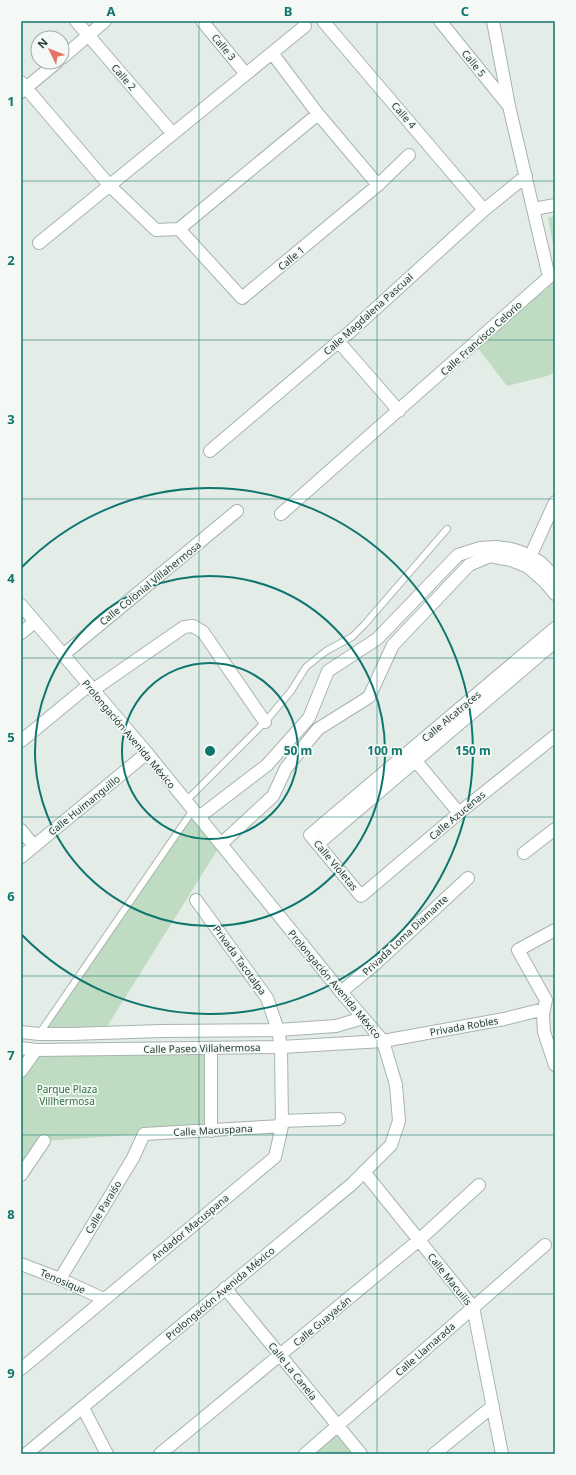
<svg xmlns="http://www.w3.org/2000/svg" width="576" height="1475" font-family="'Noto Sans',sans-serif">
<rect width="100%" height="100%" fill="#e4ece7"/>
<!-- green -->
<path fill="#bfdbc2" d="M555 216V254L548 218Z
M555 281V372L547 376 507 386 478 348Z
M193 810 221 844 103 1033 39 1034Z
M211 1048V1131L144 1134 44 1141 21 1175V1071L36 1050Z
M338 1425 361 1454H305Z"/>
<g fill="none" stroke-linecap="round" stroke-linejoin="round">
<defs>
<path id="service" d="M186 801 265 722 291 691 306 667 326 651 352 637 364 625 447 529
M39 1034 193 810"/>
<path id="minor" d="M76 21 173 134
M202 21 246 74
M323 21 484 210
M440 21 508 105
M272 53 318 114 378 185
M62 58 105 21
M21 82 109 185 156 230 179 229 318 114
M21 92 57 62
M534 209 555 205
M179 229 242 298 378 185 409 155
M39 243 305 26
M338 341 399 411
M210 451 351 331 484 210 526 176
M281 514 549 277 509 106 493 21
M530 557 555 502
M555 628 310 835 361 896 459 813 555 736
M21 633 35 622
M63 655 237 511
M93 690 184 627 193 626 203 632 265 722
M21 741 89 685
M410 754 459 813
M21 830 34 846
M318 844 555 642
M524 853 555 829
M21 857 147 753
M555 930 518 950 546 1000 543 1014 544 1032 555 1065
M341 992 375 964 468 878
M383 1041 504 1019 544 1009
M211 1048V1131
M21 1071 36 1050
M281 1121 339 1119
M364 1172 473 1307 502 1454
M21 1175 44 1141
M21 1264 60 1279 104 1299
M60 1279 133 1158 144 1134 282 1126
M225 1288 361 1454
M21 1369 275 1157 282 1126 281 1047 278 1030 267 998 196 900
M83 1408 107 1454
M160 1454 419 1240 479 1185
M305 1454 545 1245
M434 1454 493 1406"/>
<path id="tertiary" d="M199 817 267 765 309 718 328 671 377 639 458 555 480 548 496 547 511 549 521 552 540 562 555 577
M221 844 273 796 286 768 318 729 369 697 393 645 469 565 490 556 511 560 528 567 545 582 555 594
M21 1032 39 1034H71L161 1031 278 1030 336 1026 363 1018
M21 1048 36 1050 281 1047 383 1041"/>
<path id="secondary" d="M21 605 147 753 341 992 383 1041 396 1085 399 1121 391 1145 352 1184 26 1454"/>
</defs>
<!-- service casing -->
<use href="#service" stroke="#a7b4ad" stroke-width="8"/>
<!-- minor casing -->
<use href="#minor" stroke="#a7b4ad" stroke-width="14"/>
<!-- tertiary casing -->
<use href="#tertiary" stroke="#a7b4ad" stroke-width="14"/>
<!-- secondary casing -->
<use href="#secondary" stroke="#a3b7ad" stroke-width="14"/>
<!-- service -->
<use href="#service" stroke="#fff" stroke-width="6"/>
<!-- minor -->
<use href="#minor" stroke="#fff" stroke-width="12"/>
<!-- tertiary -->
<use href="#tertiary" stroke="#fff" stroke-width="12"/>
<!-- secondary -->
<use href="#secondary" stroke="#fff" stroke-width="12"/>
</g>
<!-- grid -->
<path fill="none" stroke="#0f766e" stroke-width="1" stroke-opacity="0.55" d="M199 21V1454M377 21V1454M21 181H555M21 340H555M21 499H555M21 658H555M21 817H555M21 976H555M21 1135H555M21 1294H555"/>
<!-- distance rings -->
<g fill="none" stroke="#0f766e" stroke-width="2">
<circle cx="210" cy="751" r="88"/>
<circle cx="210" cy="751" r="175"/>
<path d="M22 567A263 263 0 1 1 22 935"/>
</g>
<g text-anchor="middle" stroke-width="3.5" stroke-linejoin="round" paint-order="stroke">
<!-- street labels -->
<g font-size="10" fill="#253c32" stroke="#f4f9f6">
<text transform="translate(224 47) rotate(50)" y="4">Calle 3</text>
<text transform="translate(474 63) rotate(51)" y="4">Calle 5</text>
<text transform="translate(124 77) rotate(49)" y="4">Calle 2</text>
<text transform="translate(404 115) rotate(49)" y="4">Calle 4</text>
<text transform="translate(291 258) rotate(-40)" y="4">Calle 1</text>
<text transform="translate(368 314) rotate(-42)" y="4">Calle Magdalena Pascual</text>
<text transform="translate(481 338) rotate(-42)" y="4">Calle Francisco Celorio</text>
<text transform="translate(150 583) rotate(-39)" y="4">Calle Colonial Villahermosa</text>
<text transform="translate(451 716) rotate(-40)" y="4">Calle Alcatraces</text>
<text transform="translate(129 734) rotate(50)" y="4">Prolongación Avenida México</text>
<text transform="translate(84 805) rotate(-39)" y="4">Calle Huimanguillo</text>
<text transform="translate(457 815) rotate(-40)" y="4">Calle Azucenas</text>
<text transform="translate(336 865) rotate(50)" y="4">Calle Violetas</text>
<text transform="translate(405 935) rotate(-43)" y="4">Privada Loma Diamante</text>
<text transform="translate(240 960) rotate(54)" y="4">Privada Tacotalpa</text>
<text transform="translate(335 984) rotate(50)" y="4">Prolongación Avenida México</text>
<text transform="translate(464 1026) rotate(-10)" y="4">Privada Robles</text>
<text transform="translate(202 1048) rotate(-1)" y="4">Calle Paseo Villahermosa</text>
<text transform="translate(213 1130) rotate(-3)" y="4">Calle Macuspana</text>
<text transform="translate(103 1207) rotate(-59)" y="4">Calle Paraiśo</text>
<text transform="translate(190 1227) rotate(-40)" y="4">Andador Macuspana</text>
<text transform="translate(450 1279) rotate(51)" y="4">Calle Macuilis</text>
<text transform="translate(63 1281) rotate(23)" y="4">Tenosique</text>
<text transform="translate(220 1293) rotate(-40)" y="4">Prolongación Avenida México</text>
<text transform="translate(322 1321) rotate(-40)" y="4">Calle Guayacán</text>
<text transform="translate(425 1349) rotate(-41)" y="4">Calle Llamarada</text>
<text transform="translate(293 1371) rotate(51)" y="4">Calle La Canela</text>
</g>
<!-- park labels -->
<g font-size="10" fill="#327040" stroke="#f4f9f6">
<text x="67" y="1093">Parque Plaza<tspan x="67" dy="12">Villhermosa</tspan></text>
</g>
</g>
<circle cx="210" cy="751" r="6" fill="#0f766e" stroke="#f4f9f6" stroke-width="2"/>
<g font-size="12" text-anchor="middle" font-weight="bold" fill="#0f766e" stroke="#f4f9f6" stroke-width="3.5" stroke-linejoin="round" paint-order="stroke">
<text x="298" y="755">50 m</text>
<text x="385" y="755">100 m</text>
<text x="473" y="755">150 m</text>
</g>
<!-- border -->
<rect width="576" height="1475" fill="none" stroke="#f4f9f6" stroke-width="44"/>
<!-- north arrow -->
<g transform="translate(50 50) rotate(313)"><circle r="19" fill="#f4f9f6" stroke="#a1ada8"/>
<path d="M0-3L7 15L0 10L-7 15Z" fill="#e67368"/>
<text y="-6" font-size="11" font-weight="bold" text-anchor="middle" fill="#253c32">N</text>
</g>
<rect x="22" y="22" width="532" height="1431" fill="none" stroke="#0f766e" stroke-width="1.5"/>
<g font-size="13" text-anchor="middle" font-weight="bold" fill="#0f766e">
<text x="111" y="16">A</text>
<text x="288" y="16">B</text>
<text x="465" y="16">C</text>
<text x="11" y="106">1</text>
<text x="11" y="265">2</text>
<text x="11" y="424">3</text>
<text x="11" y="583">4</text>
<text x="11" y="742">5</text>
<text x="11" y="901">6</text>
<text x="11" y="1060">7</text>
<text x="11" y="1219">8</text>
<text x="11" y="1378">9</text>
</g>
</svg>
